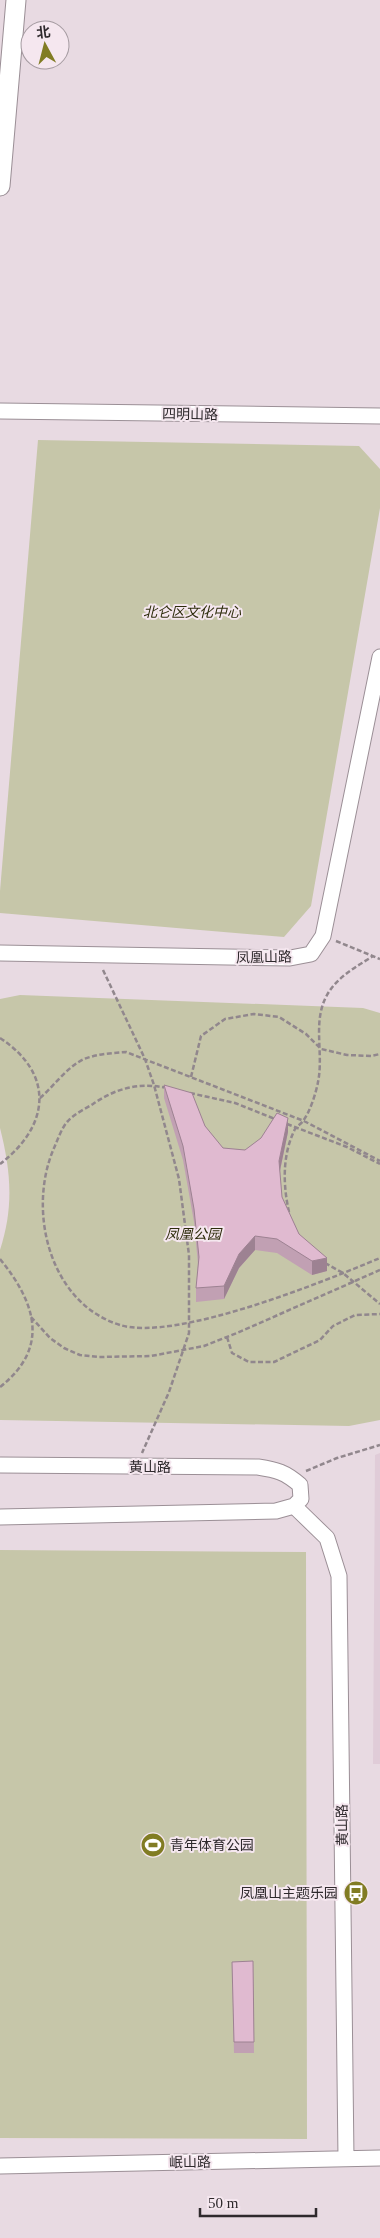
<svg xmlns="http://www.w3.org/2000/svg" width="380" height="2238" font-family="'Times New Roman','Noto Sans SC',serif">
<rect width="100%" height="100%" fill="#e8dae2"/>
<!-- built -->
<path fill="#e0ccd8" d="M380 1453V1764H373L375 1455Z"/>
<!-- green -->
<path fill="#c6c6a9" d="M38 440 359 446 380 469V508L311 906 284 937 0 913V891Z
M20 995 363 1008 380 1013V1420L349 1426 0 1420V1250C14 1207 11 1171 0 1128V999Z
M0 1550 306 1552 307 2139 0 2138Z"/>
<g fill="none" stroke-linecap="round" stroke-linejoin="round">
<defs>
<path id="minor" d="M0 411 380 416
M0 953 290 958 311 954 323 936 380 657
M0 1465 258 1467C277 1470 285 1472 300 1485L301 1499 294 1506 276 1511 0 1517
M294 1506 327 1538 339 1576 346 2158
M0 2166 380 2158"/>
<path id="major" d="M0 186 16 0"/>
</defs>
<!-- minor casing -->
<use href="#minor" stroke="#9b8f96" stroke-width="17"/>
<!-- major casing -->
<use href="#major" stroke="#9b8f96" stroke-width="21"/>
<!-- path -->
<path stroke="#91878d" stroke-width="2.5" stroke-dasharray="5 2.5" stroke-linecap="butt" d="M336 941 380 959
M103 970 145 1059 154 1085 179 1179 189 1255V1333L169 1392 142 1453
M0 1038C55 1074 50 1126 0 1164
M191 1077 201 1036 225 1019 254 1014 279 1017 306 1034 321 1049 347 1055 371 1056 380 1054
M167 1088C140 1082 116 1088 93 1104 85 1109 74 1114 68 1121 62 1127 58 1139 54 1148 27 1210 49 1303 120 1325 176 1342 325 1281 380 1258
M190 1093 235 1103 275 1119
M40 1098C54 1086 67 1067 84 1059 97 1054 112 1053 126 1052L304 1121 380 1161
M287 1124 347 1147 380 1164
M289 1212C283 1185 282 1155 295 1129 297 1126 301 1124 303 1121 310 1112 316 1093 318 1082 324 1053 312 1022 327 995 337 977 356 967 373 956
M0 1259C35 1302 51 1347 0 1387
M325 1263 343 1273 380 1304
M31 1317 50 1338 64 1348 80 1355 99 1357 151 1356 204 1346 237 1333 380 1270
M227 1337 232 1353 249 1362H274L320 1340 333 1326 355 1315 380 1314
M306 1471 337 1458 380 1445"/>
<!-- minor -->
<use href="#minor" stroke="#fff" stroke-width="15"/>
<!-- major -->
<use href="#major" stroke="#fff" stroke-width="19"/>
</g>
<!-- wall -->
<path fill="#c1a0b3" d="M164 1085 205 1126 223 1148 245 1150 288 1132 280 1171 282 1197 299 1234 327 1271 312 1275 277 1253 255 1250 239 1268 224 1299 196 1302V1288L198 1264 194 1222 183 1160 164 1098Z
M253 1961 254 2053H234L232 1962Z"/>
<!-- shaded-wall -->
<path fill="#9d8292" d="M288 1118V1132L279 1175V1161Z
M255 1236V1250L239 1268 224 1299V1286L239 1254Z
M327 1258V1271L312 1275V1261Z"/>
<!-- building -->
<path fill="#e0bad0" stroke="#9d8292" d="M164 1085 192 1093 205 1126 223 1148 245 1150 261 1138 277 1113 288 1118 279 1161 282 1197 299 1234 327 1258 312 1261 277 1239 255 1236 239 1254 224 1286 196 1288 199 1257 194 1209 183 1146Z
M253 1961 254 2042H234L232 1962Z"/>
<!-- icons -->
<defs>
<symbol id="stadium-disc" viewBox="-11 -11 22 22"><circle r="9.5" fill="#817c23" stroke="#f5e7ef"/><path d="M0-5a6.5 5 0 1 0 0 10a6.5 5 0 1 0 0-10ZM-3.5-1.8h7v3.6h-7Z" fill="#fff"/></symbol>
<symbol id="bus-disc" viewBox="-11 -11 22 22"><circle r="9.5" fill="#817c23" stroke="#f5e7ef"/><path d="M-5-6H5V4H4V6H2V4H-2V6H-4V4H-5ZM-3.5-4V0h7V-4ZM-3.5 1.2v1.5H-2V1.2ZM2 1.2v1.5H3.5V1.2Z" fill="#fff"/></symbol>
</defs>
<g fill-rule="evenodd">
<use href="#stadium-disc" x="139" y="1831" width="28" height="28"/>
<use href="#bus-disc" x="342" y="1879" width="28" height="28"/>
</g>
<g text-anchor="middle" stroke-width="4" stroke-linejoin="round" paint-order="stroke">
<!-- street labels -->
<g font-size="14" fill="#2e292c" stroke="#f5e7ef">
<text transform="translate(190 414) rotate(1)" y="5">四明山路</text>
<text transform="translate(264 957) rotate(-1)" y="5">凤凰山路</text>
<text x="150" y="1472">黄山路</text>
<text transform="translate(342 1825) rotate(-91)" y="5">黄山路</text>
<text transform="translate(190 2162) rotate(-1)" y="5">岷山路</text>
</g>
<!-- park labels -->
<g font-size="14" font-style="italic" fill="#2d2c0b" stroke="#f5e7ef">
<text x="192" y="617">北仑区文化中心</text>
<text x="193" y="1239">凤凰公园</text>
</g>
<!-- poi labels -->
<g font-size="14" fill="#2e292c" stroke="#f5e7ef" text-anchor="start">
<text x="170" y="1850">青年体育公园</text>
<text x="338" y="1898" text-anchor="end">凤凰山主题乐园</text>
</g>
</g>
<!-- north arrow -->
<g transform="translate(45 45) rotate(353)"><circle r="24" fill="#f5e7ef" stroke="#a59ba1"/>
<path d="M0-4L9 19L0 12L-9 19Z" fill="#817c23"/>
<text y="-8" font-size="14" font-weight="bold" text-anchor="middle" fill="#2e292c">北</text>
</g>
<!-- scale -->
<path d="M200 2208v8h116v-8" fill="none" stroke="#2e292c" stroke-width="2.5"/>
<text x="208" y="2208" font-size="15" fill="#2e292c" stroke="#f5e7ef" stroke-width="4" paint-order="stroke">50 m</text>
</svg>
